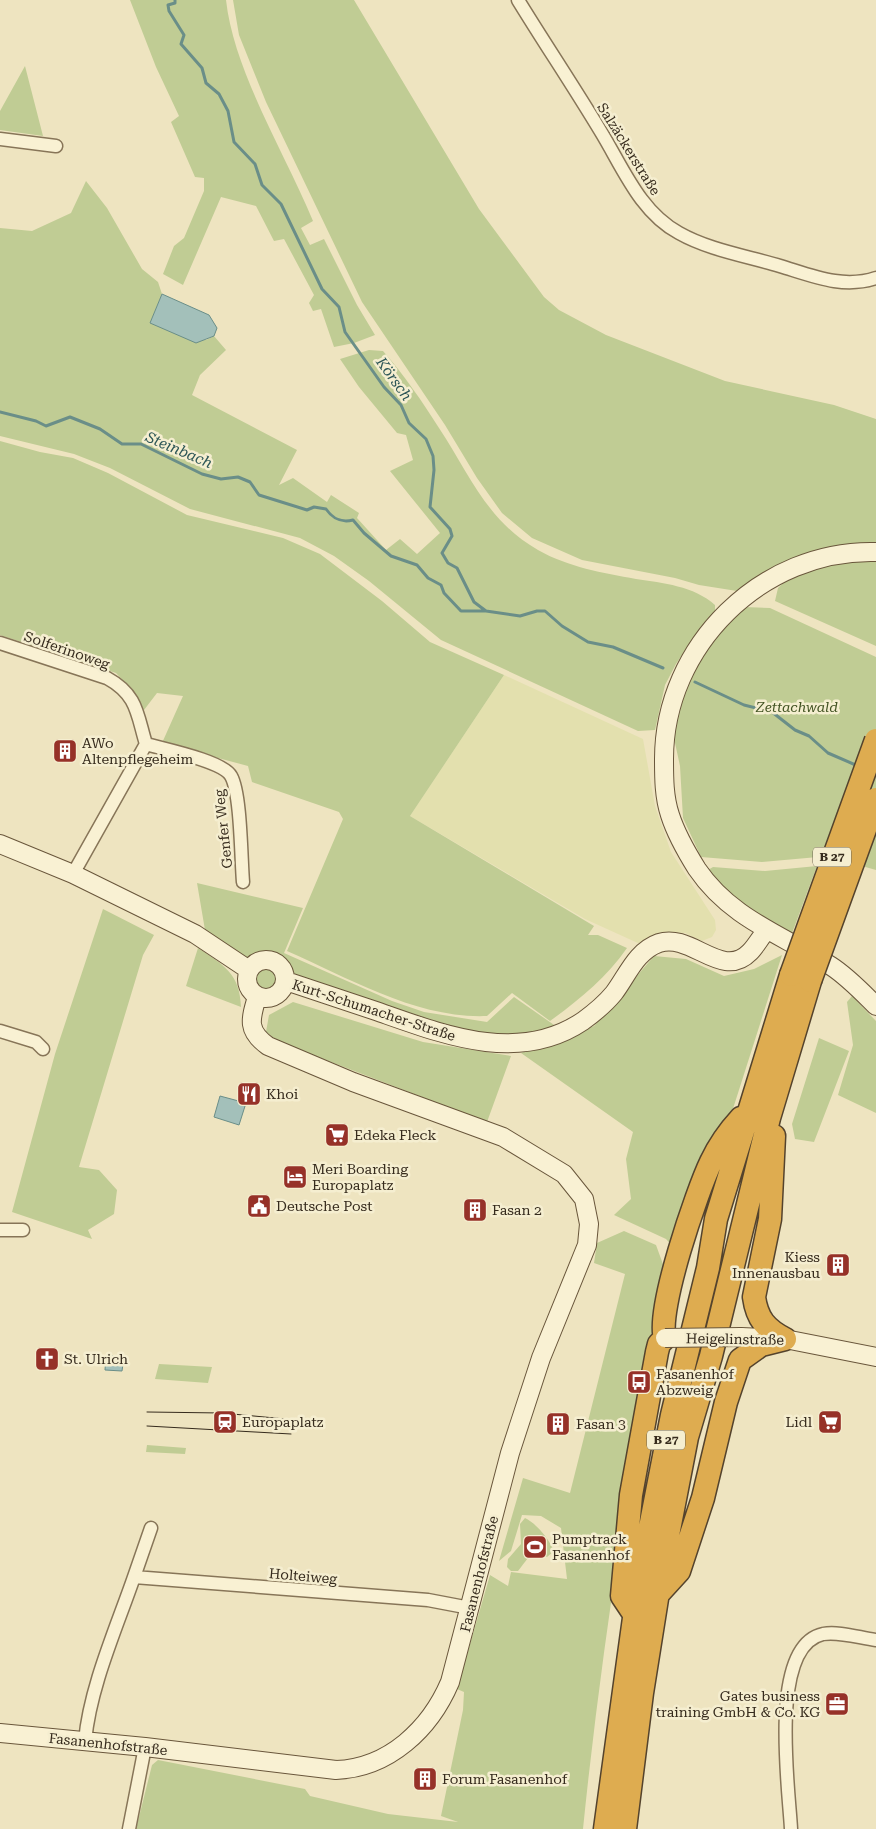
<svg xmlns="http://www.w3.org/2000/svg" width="876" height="1829" font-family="'Roboto Serif',serif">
<rect width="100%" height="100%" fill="#eee4c0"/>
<!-- farmland -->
<path fill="#e3e0ae" d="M504 675 643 739 655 806 671 852 715 920 716 930 712 937 702 941 685 933 661 932 640 944 585 919 410 816Z"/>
<!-- green -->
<path fill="#c0cc94" d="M130 0H226C234 72 285 153 313 221L301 228 310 245 324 239 357 305 375 335 354 343 334 347 321 309 313 311 309 303 314 295 284 239 274 241 256 206 221 197 183 285 163 274 174 246 184 238 204 191V178L195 177 171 122 179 116 156 67Z
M233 0H354L479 209 544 297 559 310 606 335 725 381 834 405 876 419V544C827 544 776 561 737 591L699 585 675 578 582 560 532 538 502 513 477 478 445 425 362 302 266 102 239 35Z
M25 66 43 136 0 130V111Z
M86 181 107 208 142 269 158 282 162 294 150 323 206 340 214 336 226 350 200 375 192 395 297 450 279 485 293 478 327 502 331 495 359 513 357 518 386 550 400 539 417 554 440 533 390 471 413 460 406 435 397 433 359 387 340 359 369 350 383 351C404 375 422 401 439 428 470 475 487 521 538 550 568 567 603 573 636 579 663 583 694 586 715 605V613L693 638 676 664 665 685 655 730 638 731 441 640 369 581 334 556 300 538 190 509 110 468 74 454 0 436V228L32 231 71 213Z
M0 441 40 452 73 458 108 473 187 515 283 538 320 554 382 601 430 642 504 675 410 816 594 926 588 935H598L627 948C606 978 579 1000 550 1021L512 993 487 1016C417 1019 349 978 287 951L343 819 339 812 252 782 248 766 162 743 183 696 157 693 144 710 131 689 116 673 0 635Z
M876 558V646L775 601 778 588 798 569Z
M744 607 770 608 876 657V870L820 854 818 857 762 862 701 857 683 818 680 766 672 729 675 712 703 650Z
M817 866 791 936C761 919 727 899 708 870L713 867 765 871Z
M197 883 303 908 284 953 392 1001 424 1012 487 1022 514 997 557 1027 520 1037H482L293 976C280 948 267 964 249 958 236 954 217 937 205 930Z
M103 909 154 935 143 955 79 1167 99 1170 117 1190 114 1214 88 1230 92 1239 12 1212 55 1054Z
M198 948C224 965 240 974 241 1007L186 986Z
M782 955 731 1115 674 1248 666 1239 614 1215 631 1199 626 1159 633 1132 521 1053 594 1026 654 956 686 959 724 976 754 969Z
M253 981a12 12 0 1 1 24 0a12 12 0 1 1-24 0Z
M852 996 876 1021V1113L838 1095 853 1045 847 1002Z
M293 1002 423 1042 511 1056 487 1122 279 1042 266 1032 269 1015Z
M819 1038 849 1051 814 1142 795 1139 792 1124Z
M624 1231 656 1245 664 1267C633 1454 602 1641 583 1829H136L152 1765 158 1760 305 1789 310 1796 388 1814 458 1822 441 1816 463 1710 464 1692 457 1689 490 1575 508 1586 511 1572 567 1579 561 1528 541 1516 522 1515 511 1551 499 1561 523 1478 570 1493 625 1274 594 1263 597 1243Z
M159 1364 212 1367 208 1383 155 1379Z
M147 1445 186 1448 185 1454 146 1452Z
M525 1518C537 1524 549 1539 554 1551L547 1557C531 1548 528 1559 518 1571H511L507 1567 508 1559 521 1544 520 1524Z"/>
<!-- water -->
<path fill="#a3c0ba" stroke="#6a8e88" d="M162 294 209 315 217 328 214 336 196 343 150 323Z
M220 1096 246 1103 239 1125 214 1117Z
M106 1355 124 1357 122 1371 105 1370Z"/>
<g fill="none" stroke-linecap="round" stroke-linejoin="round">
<!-- stream -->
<path stroke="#6a8e88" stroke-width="3" d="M175 0V3L168 5 169 11 184 35 181 44 202 68 206 83 219 94 228 111 234 142 255 164 262 185 281 204 322 289 339 307 345 332 384 387 401 405 409 423 426 439 433 456 434 470 430 507 450 529 452 536 442 553 448 563 457 568 474 602 486 611 520 616 537 611H545L562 626 588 642 613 647 663 668
M0 412 36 421 46 426 70 417 100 429 122 444H141L202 474 221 479 238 477 250 482 259 495 307 510 314 507 326 509C333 519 341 523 353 520L364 533 391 556 417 565 428 578 441 585 444 593 461 611H486
M695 682 744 705 772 712 795 730 809 736 828 753 858 766"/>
<defs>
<path id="street" d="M518 0C545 44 574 87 601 132 623 168 640 212 679 233 709 250 747 256 780 266 813 276 843 289 876 278
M0 139 56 146
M0 643 107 678C138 695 137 715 146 744L73 874
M146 744C163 749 223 761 231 776 241 793 241 859 243 882
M0 1031 36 1042 43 1049
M0 1230H23
M134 1577 151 1528
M85 1741C90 1687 116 1629 134 1577L428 1600 470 1608
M129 1829 145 1747
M791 1829C789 1788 768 1646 823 1634 839 1631 860 1638 876 1640"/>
<path id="secondary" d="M876 552C762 549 664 646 664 759 664 778 664 797 670 815 676 834 687 853 697 869 731 919 783 935 831 966 848 977 862 992 876 1006
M0 844 73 874 195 934 249 970
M247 979a19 19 0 1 1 38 0a19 19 0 1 1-38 0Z
M286 981C316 991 346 1001 376 1011 442 1034 518 1065 583 1021 594 1013 605 1004 614 993 627 976 636 951 659 943 691 932 722 981 750 952 756 946 760 938 766 931
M741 1337 785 1339 876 1357
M0 1733 145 1747 336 1770C389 1768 430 1729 450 1682L510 1453 541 1358 587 1245 589 1224 584 1199 564 1174 503 1137 353 1082 268 1046C247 1031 250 1020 257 997"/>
<path id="highway" d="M774 1136 770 1219 754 1297C757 1319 766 1329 785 1339
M658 1594 679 1571 703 1498 726 1402 740 1360 761 1345 785 1339
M634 1614 622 1596 631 1495 657 1352 659 1344 665 1338C656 1311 697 1191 711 1162 719 1145 729 1131 741 1118
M605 1829 638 1589 672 1415 708 1268 716 1219 791 975
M625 1829 642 1693 663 1561 687 1437 711 1356 769 1118 810 981"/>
</defs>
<!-- street casing -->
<use href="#street" stroke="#877558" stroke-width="15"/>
<!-- secondary casing -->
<use href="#secondary" stroke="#69563b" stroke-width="20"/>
<!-- highway casing -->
<use href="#highway" stroke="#54432d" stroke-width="25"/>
<!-- street -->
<use href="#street" stroke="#f9f1d3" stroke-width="12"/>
<!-- secondary -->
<use href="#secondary" stroke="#f9f1d3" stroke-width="18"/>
<!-- highway -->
<use href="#highway" stroke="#deac50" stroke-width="22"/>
<!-- tram -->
<path stroke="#362b1d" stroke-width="1" d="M147 1412 222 1413 296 1420
M147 1426 291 1434"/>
<defs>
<path id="secondary-bridge" d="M665 1338 741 1337"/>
<path id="highway-bridge" d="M791 975 876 740
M810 981 876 799"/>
</defs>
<!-- secondary-bridge casing -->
<use href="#secondary-bridge" stroke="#69563b" stroke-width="20" stroke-linecap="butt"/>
<!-- highway-bridge casing -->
<use href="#highway-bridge" stroke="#54432d" stroke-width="25" stroke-linecap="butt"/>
<!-- secondary-bridge -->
<use href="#secondary-bridge" stroke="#f9f1d3" stroke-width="18"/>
<!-- highway-bridge -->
<use href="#highway-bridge" stroke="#deac50" stroke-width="22"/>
</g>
<!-- icons -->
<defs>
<symbol id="building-square" viewBox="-11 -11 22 22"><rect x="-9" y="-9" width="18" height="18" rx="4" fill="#963128" stroke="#f5eed0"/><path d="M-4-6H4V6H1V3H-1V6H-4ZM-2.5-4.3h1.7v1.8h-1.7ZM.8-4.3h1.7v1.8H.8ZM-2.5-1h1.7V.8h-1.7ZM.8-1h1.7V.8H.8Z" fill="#fff"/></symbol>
<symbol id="restaurant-square" viewBox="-11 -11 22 22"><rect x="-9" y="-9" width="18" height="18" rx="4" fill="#963128" stroke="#f5eed0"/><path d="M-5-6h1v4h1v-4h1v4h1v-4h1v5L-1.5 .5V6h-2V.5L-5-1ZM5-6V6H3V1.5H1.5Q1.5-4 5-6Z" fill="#fff"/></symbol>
<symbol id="supermarket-square" viewBox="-11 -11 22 22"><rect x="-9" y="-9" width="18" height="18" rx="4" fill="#963128" stroke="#f5eed0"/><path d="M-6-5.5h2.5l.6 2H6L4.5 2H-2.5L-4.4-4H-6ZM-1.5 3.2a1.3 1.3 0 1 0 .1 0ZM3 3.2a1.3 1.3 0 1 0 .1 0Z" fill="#fff"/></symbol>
<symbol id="hotel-square" viewBox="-11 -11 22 22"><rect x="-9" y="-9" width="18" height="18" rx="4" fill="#963128" stroke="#f5eed0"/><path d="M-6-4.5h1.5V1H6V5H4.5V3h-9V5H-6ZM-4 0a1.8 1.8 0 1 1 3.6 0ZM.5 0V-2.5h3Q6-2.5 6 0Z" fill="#fff"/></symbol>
<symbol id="civic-square" viewBox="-11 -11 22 22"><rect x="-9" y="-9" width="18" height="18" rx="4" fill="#963128" stroke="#f5eed0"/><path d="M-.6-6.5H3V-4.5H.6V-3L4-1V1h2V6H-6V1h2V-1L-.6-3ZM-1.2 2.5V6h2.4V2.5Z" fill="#fff"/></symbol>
<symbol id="church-square" viewBox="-11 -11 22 22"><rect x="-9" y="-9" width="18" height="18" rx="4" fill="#963128" stroke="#f5eed0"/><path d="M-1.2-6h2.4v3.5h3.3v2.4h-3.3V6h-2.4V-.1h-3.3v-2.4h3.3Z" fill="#fff"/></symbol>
<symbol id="bus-square" viewBox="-11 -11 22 22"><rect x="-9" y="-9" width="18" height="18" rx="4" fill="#963128" stroke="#f5eed0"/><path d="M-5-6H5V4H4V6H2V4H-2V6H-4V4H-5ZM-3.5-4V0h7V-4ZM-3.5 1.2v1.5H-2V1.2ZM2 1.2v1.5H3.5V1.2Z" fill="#fff"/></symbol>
<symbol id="station-square" viewBox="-11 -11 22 22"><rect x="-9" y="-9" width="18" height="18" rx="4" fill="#963128" stroke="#f5eed0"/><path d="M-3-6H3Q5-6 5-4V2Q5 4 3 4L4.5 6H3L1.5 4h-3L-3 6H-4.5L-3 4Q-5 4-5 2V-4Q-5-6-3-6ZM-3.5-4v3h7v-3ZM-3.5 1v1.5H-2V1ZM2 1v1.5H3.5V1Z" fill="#fff"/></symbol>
<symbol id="stadium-square" viewBox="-11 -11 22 22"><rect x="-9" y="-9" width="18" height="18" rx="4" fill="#963128" stroke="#f5eed0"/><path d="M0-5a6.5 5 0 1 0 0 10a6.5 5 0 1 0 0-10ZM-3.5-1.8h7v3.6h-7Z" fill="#fff"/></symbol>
<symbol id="office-square" viewBox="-11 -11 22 22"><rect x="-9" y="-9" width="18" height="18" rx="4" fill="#963128" stroke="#f5eed0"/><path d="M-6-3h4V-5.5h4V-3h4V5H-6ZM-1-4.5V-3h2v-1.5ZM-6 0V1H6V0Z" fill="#fff"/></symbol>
</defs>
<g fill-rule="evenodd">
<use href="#building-square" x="51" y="737" width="28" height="28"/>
<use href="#restaurant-square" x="235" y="1080" width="28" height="28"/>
<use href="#supermarket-square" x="323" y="1121" width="28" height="28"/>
<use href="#hotel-square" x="281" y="1163" width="28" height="28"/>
<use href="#civic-square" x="245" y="1192" width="28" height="28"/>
<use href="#building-square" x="461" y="1196" width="28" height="28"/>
<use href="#building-square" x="824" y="1251" width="28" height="28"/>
<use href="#church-square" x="33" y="1345" width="28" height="28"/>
<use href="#bus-square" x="625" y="1368" width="28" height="28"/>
<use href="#station-square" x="211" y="1408" width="28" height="28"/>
<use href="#supermarket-square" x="816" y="1408" width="28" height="28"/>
<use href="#building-square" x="544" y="1410" width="28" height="28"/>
<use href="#stadium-square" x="521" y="1533" width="28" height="28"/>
<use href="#office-square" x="823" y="1690" width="28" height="28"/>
<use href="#building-square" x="411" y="1765" width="28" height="28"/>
</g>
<g text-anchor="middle" stroke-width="5" stroke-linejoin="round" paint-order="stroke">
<!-- shield labels -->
<g fill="#f5eed0" stroke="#6f6653" stroke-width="1">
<rect x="813" y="847.5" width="38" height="19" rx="4"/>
<rect x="647" y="1430.5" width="38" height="19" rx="4"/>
</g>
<g font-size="12" font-weight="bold" fill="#362b1d">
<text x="832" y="861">B 27</text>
<text x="666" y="1444">B 27</text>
</g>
<!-- street labels -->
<g font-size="14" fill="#362b1d" stroke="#f5eed0">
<text transform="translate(629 149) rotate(58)" y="5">Salzäckerstraße</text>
<text transform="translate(67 650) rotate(19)" y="5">Solferinoweg</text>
<text transform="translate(223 829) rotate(-96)" y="5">Genfer Weg</text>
<text transform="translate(374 1010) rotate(18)" y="5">Kurt-Schumacher-Straße</text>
<text transform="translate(735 1339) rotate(1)" y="5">Heigelinstraße</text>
<text transform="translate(479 1574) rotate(-76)" y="5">Fasanenhofstraße</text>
<text transform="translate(303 1576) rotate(5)" y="5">Holteiweg</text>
<text transform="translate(108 1744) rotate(6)" y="5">Fasanenhofstraße</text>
</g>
<!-- park labels -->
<g font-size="14" font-style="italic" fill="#435323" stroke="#f5eed0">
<text x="797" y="712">Zettachwald</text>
</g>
<!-- poi labels -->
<g font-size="14" fill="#362b1d" stroke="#f5eed0" text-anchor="start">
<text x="82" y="748">AWo<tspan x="82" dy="16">Altenpflegeheim</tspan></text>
<text x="266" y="1099">Khoi</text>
<text x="354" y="1140">Edeka Fleck</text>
<text x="312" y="1174">Meri Boarding<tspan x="312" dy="16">Europaplatz</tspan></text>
<text x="276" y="1211">Deutsche Post</text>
<text x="492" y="1215">Fasan 2</text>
<text x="820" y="1262" text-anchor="end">Kiess<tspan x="820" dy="16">Innenausbau</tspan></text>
<text x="64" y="1364">St. Ulrich</text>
<text x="656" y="1379">Fasanenhof<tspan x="656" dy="16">Abzweig</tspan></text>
<text x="242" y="1427">Europaplatz</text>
<text x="812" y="1427" text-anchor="end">Lidl</text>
<text x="576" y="1429">Fasan 3</text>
<text x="552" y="1544">Pumptrack<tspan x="552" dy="16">Fasanenhof</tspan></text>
<text x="820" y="1701" text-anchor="end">Gates business<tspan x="820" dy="16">training GmbH &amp; Co. KG</tspan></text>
<text x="442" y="1784">Forum Fasanenhof</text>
</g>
<!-- water labels -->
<g font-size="15" font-style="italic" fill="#2c5556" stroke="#f5eed0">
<text transform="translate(394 379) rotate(54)" y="5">Körsch</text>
<text transform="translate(179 450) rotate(23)" y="5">Steinbach</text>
</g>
</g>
</svg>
